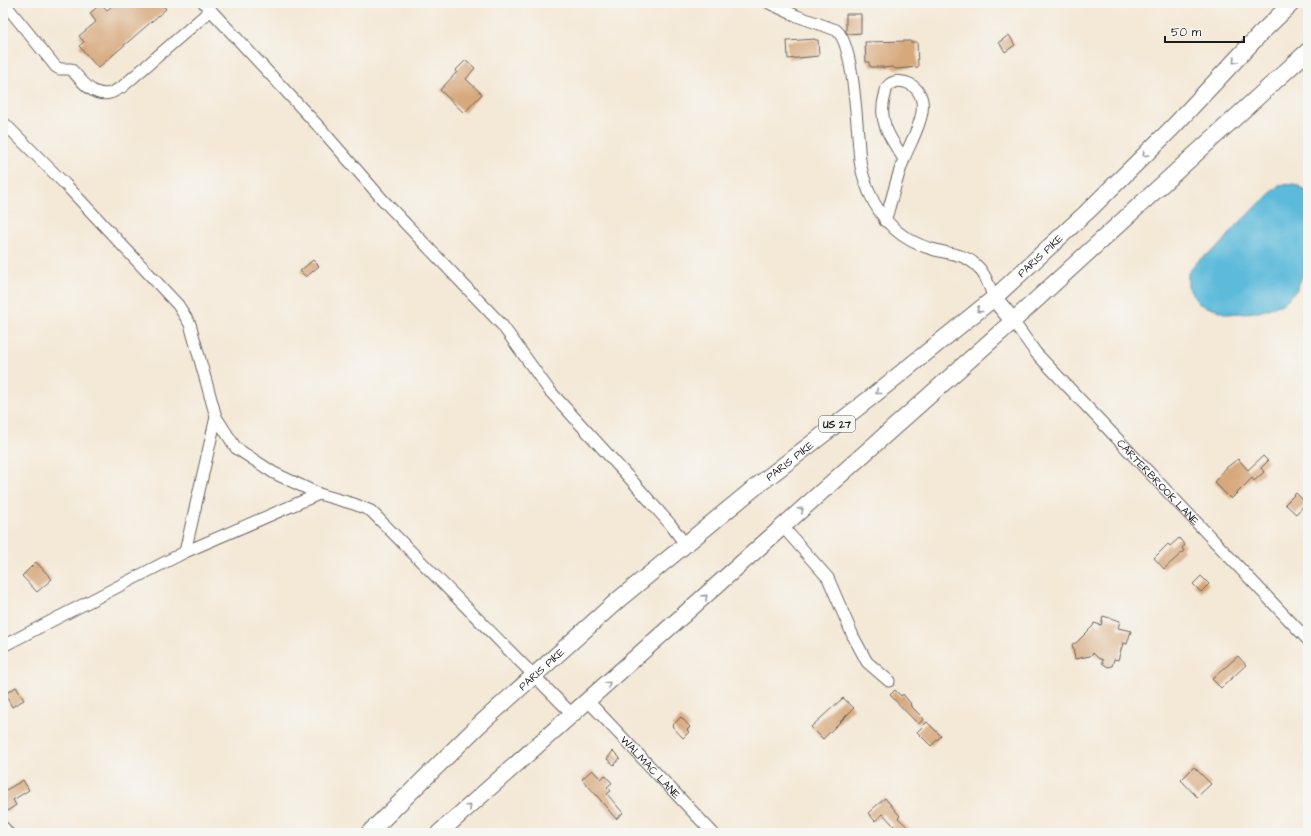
<svg xmlns="http://www.w3.org/2000/svg" width="1311" height="836" font-family="'Architects Daughter',sans-serif">
<rect width="100%" height="100%" fill="#f6f6f2"/>
<filter id="ink" filterUnits="userSpaceOnUse"><feTurbulence type="fractalNoise" baseFrequency=".025" numOctaves="2"/><feDisplacementMap in="SourceGraphic" scale="8" xChannelSelector="R" yChannelSelector="G"/><feConvolveMatrix kernelMatrix="1 2 1 2 8 2 1 2 1" color-interpolation-filters="sRGB"/></filter>
<filter id="wash" filterUnits="userSpaceOnUse"><feTurbulence type="fractalNoise" baseFrequency=".012" numOctaves="4" result="noise"/><feDisplacementMap in="SourceGraphic" scale="16" xChannelSelector="R" yChannelSelector="G"/><feGaussianBlur stdDeviation="0.9" result="paint"/><feColorMatrix in="noise" values="0 0 0 0 0 0 0 0 0 0 0 0 0 0 0 0 0 1.4 0 .05"/><feComposite in="paint" operator="in"/></filter>
<g filter="url(#wash)">
<rect width="100%" height="100%" fill="#f4e8d6"/>
<!-- water -->
<path fill="#5bbada" stroke="#3c6b7b" d="M1295 184 1308 192V263L1296 291 1282 304 1259 312 1226 314 1214 308 1206 307 1198 303 1188 286V273L1199 260 1220 246 1236 226 1279 185Z"/>
<g id="blocks">
<!-- building -->
<path fill="#d7a87c" d="M116 3H161L166 9 98 68 79 46 84 42 79 36 96 22 90 13 101 4 107 10Z
M846 14H861V33L848 34 846 32Z
M1009 35 1015 45 1005 52 999 42Z
M815 39V40H818L819 56 788 59 787 41Z
M910 41V42H917L918 67 896 69 892 67 883 68V67H871V66H869V62H866L865 42Z
M466 60 475 68 466 79 482 94 464 113 440 90 457 72 455 71Z
M313 260 319 266 306 277 300 271Z
M1263 456 1268 461 1261 468 1264 472 1254 481 1252 478 1231 499 1214 482 1227 467 1238 459 1248 470Z
M1296 493 1306 503 1296 514 1285 504Z
M1179 538 1185 545 1182 548 1184 551 1164 569 1154 558 1168 544 1170 546Z
M36 562 52 579 37 592 22 576Z
M1201 576 1209 584 1201 592 1193 584Z
M1103 616 1120 621 1118 628 1131 631 1127 644 1123 643 1118 660 1114 659 1112 666 1108 667 1102 663 1103 660 1098 658 1093 653 1090 656 1075 659 1072 644 1076 643 1093 626 1094 623 1101 625Z
M1238 656 1246 665 1221 688 1212 679Z
M16 687 24 700 12 707 5 694Z
M895 690 901 696 903 694 911 704 910 705 924 719 918 724 890 695Z
M843 698 854 708 823 739 811 727Z
M681 717 690 727 687 730 689 732 683 738 672 726Z
M927 722 941 736 931 746 917 732Z
M613 751 620 758 614 765 607 759Z
M1194 767 1211 784 1197 797 1181 780Z
M592 770 601 779 605 775 612 783 607 787 611 791 607 794 623 813 616 819 597 796 582 779Z
M23 780 29 790 13 800 16 805 6 812 3 807V792Z
M885 798 900 816 898 818 914 833H888L894 826 883 814 875 821 868 813Z"/>
</g>
</g>
<g filter="url(#ink)">
<use href="#blocks" fill-opacity="0" stroke="#68635d" stroke-width="1"/>
<g fill="none" stroke-linecap="round" stroke-linejoin="round">
<defs>
<g id="minor">
<path d="M4 3 56 67 60 69H71C81 80 93 98 110 93 114 92 118 89 122 87L211 10"/>
<path d="M204 3 321 129 383 200 502 325 549 390 634 483 670 524 685 544"/>
<path d="M769 3 797 16 836 30C855 43 857 136 860 160 861 172 865 182 869 192 881 220 902 241 932 249 947 254 963 253 975 264 985 272 989 286 994 298"/>
<path d="M3 122 66 185 178 305 190 324 216 417 236 448 274 473 319 494 354 504 371 511 573 715"/>
<path d="M885 221C892 200 896 179 904 159 911 139 938 101 910 84 904 81 896 80 890 84 886 86 886 91 885 95 877 121 890 138 904 159"/>
<path id="s1" d="M1013 321 1036 353 1308 640"/>
<path d="M783 527 828 578 853 636 867 662 889 681"/>
<path d="M185 552 216 417"/>
<path d="M3 646 185 552 319 494"/>
<path id="s2" d="M588 701 713 833"/>
<path d="M3 827 8 833"/>
</g>
<g id="highway">
<path d="M994 298 1013 321"/>
<path id="s3" d="M369 833 479 725 618 600 753 489 869 399 994 298 1087 212 1172 128 1260 34 1292 3"/>
<path d="M439 833 1013 321 1308 51"/>
</g>
</defs>
<!-- minor casing -->
<use href="#minor" stroke="#68635d" stroke-width="13"/>
<!-- highway casing -->
<use href="#highway" stroke="#68635d" stroke-width="18"/>
<!-- minor -->
<use href="#minor" stroke="#fff" stroke-width="11"/>
<!-- highway -->
<use href="#highway" stroke="#fff" stroke-width="16"/>
</g>
<!-- one-way arrows -->
<defs><path id="oneway-chevron" d="M-2-3.5L2.5 0L-2 3.5" fill="none" stroke-width="1.6" stroke-linecap="round" stroke-linejoin="round"/></defs>
<g stroke="#999">
<use href="#oneway-chevron" transform="translate(1235 61) rotate(134)"/>
<use href="#oneway-chevron" transform="translate(1145 154) rotate(135)"/>
<use href="#oneway-chevron" transform="translate(979 310) rotate(141)"/>
<use href="#oneway-chevron" transform="translate(878 392) rotate(141)"/>
<use href="#oneway-chevron" transform="translate(801 510) rotate(-42)"/>
<use href="#oneway-chevron" transform="translate(705 597) rotate(-42)"/>
<use href="#oneway-chevron" transform="translate(608 684) rotate(-42)"/>
<use href="#oneway-chevron" transform="translate(469 807) rotate(-42)"/>
</g>
</g>
<g text-anchor="middle" stroke-width="3" stroke-linejoin="round" paint-order="stroke">
<!-- shield labels -->
<rect fill="#f6f6f2" stroke="#5d5d5c" stroke-width="1" x="819" y="416" width="36" height="16" rx="3"/>
<g font-size="10" font-weight="bold" fill="#1c1c1c">
<text x="837" y="428">US 27</text>
</g>
<!-- street labels -->
<g font-size="11" fill="#1c1c1c" stroke="#f6f6f2">
<text dy="4" stroke="none"><textPath href="#s3" startOffset="886">PARIS PIKE</textPath></text>
<text dy="4" stroke="none"><textPath href="#s3" startOffset="562">PARIS PIKE</textPath></text>
<text dy="4" stroke="none"><textPath href="#s1" startOffset="217">CARTERBROOK LANE</textPath></text>
<text dy="4" stroke="none"><textPath href="#s3" startOffset="238">PARIS PIKE</textPath></text>
<text dy="4" stroke="none"><textPath href="#s2" startOffset="91">WALMAC LANE</textPath></text>
</g>
</g>
<!-- margin -->
<rect width="1311" height="836" fill="none" stroke="#f6f6f2" stroke-width="16"/>
<!-- scale -->
<path d="M1165 36v6h79v-6" fill="none" stroke="#1c1c1c" stroke-width="2"/>
<text x="1171" y="36" font-size="12" fill="#1c1c1c" stroke="#f6f6f2" stroke-width="3" paint-order="stroke">50 m</text>
</svg>
